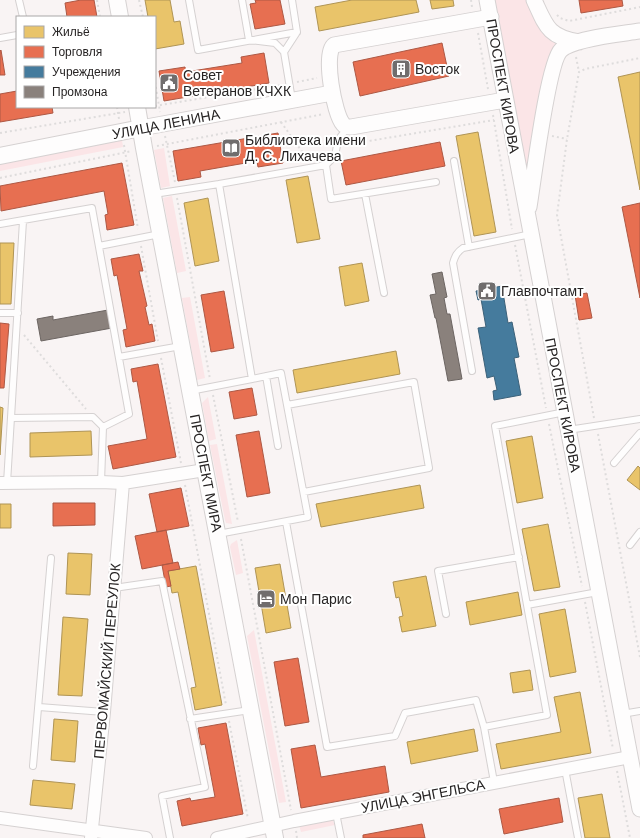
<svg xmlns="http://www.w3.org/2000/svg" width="640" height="838" font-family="Helvetica,sans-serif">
<rect width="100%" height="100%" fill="#f9f4f4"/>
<!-- green -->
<path fill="#fbe5e7" d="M487 0H533L554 34 560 51 528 219Z
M122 140 123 147 0 171V162Z
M164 148 170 186 161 188 154 150Z
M172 196 186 271 177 273 163 198Z
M190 297 205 378 197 380 182 298Z
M208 397 216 439 209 441 202 403Z
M217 444 232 524 226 523 225 520 210 445Z
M237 540 243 573 236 575 230 547 231 544Z
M254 630 286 802 279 803 247 636Z
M330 820 333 821 335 825 301 832 299 825Z"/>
<!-- homes -->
<path fill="#e9c46a" stroke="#af9455" d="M145 0H170L174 22 180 21 184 44 155 49V17H148Z
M352 0H416L419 12 319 31 315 7Z
M430 0H453L454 6 432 9Z
M640 72V190L618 77Z
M478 132 496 232 474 236 456 136Z
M308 176 320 239 297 243 286 180Z
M208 198 219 261 195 266 184 203Z
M0 243H14L11 304H0Z
M362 263 369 301 345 306 339 267Z
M396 351 400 374 297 393 293 370Z
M0 407 3 408 0 455Z
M91 431 92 455 30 457V433Z
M532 436 543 498 517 503 506 441Z
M638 466 640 468V490L627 480Z
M420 485 424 508 321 527 316 504Z
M0 504H11V528H0Z
M548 524 560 587 534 591 522 529Z
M68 553 92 554 90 595 66 594Z
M280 564 291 628 266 633 255 568Z
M196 566 222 705 195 710 191 688 196 687 178 592 172 593 168 571Z
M426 576 436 626 402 632 399 617 403 616 399 597 396 598 393 582Z
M518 592 522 615 470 625 466 602Z
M565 609 576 672 550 677 539 614Z
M63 617 88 619 82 696 58 695Z
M530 670 533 690 513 693 510 673Z
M580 692 591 753 501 769 496 744 561 732 554 697Z
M54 719 78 721 75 762 51 760Z
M474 729 478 751 411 764 407 742Z
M33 780 75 784 72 809 30 805Z
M602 794 610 838H585L578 798Z"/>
<!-- shops -->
<path fill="#e76f51" stroke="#ad5844" d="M81 0H94L97 17H67L65 3Z
M255 0H280L285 24 255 29 250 4 256 3Z
M579 0H622L623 6 581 13Z
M442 43 449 76 360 96 353 62Z
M1 50 5 75H0V51Z
M264 53 269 83 164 101 159 71 185 67 186 72 242 63 241 57Z
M17 91V107H52L53 113 0 122V94Z
M278 133 283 163 258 167 257 161 200 171 201 177 178 181 173 151Z
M440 142 445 166 346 185 341 161Z
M122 163 134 225 107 230 105 215 108 214 104 191 1 211 0 186Z
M640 203V298L622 207Z
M139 254 143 271H139L147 306 145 307 149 325 152 324 155 341 126 347 123 330 127 329 117 275 114 276 111 259Z
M224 291 234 348 211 352 201 295Z
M587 293 592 318 579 320 575 295Z
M0 323 9 324 4 388H0Z
M158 364 176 457 113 469 108 446 147 439 137 381 133 382 131 369Z
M252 388 257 415 234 419 229 392Z
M259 431 270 493 247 497 236 435Z
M181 488 189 526 157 532 149 494Z
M53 503H95V525L53 526Z
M166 530 173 563 142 569 135 536Z
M178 562 180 569 168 571 171 586 166 587 162 565Z
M298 658 309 722 285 726 274 662Z
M226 723 243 814 182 826 177 801 190 798 191 801 215 797 205 744 201 745 198 728Z
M315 745 321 777 385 766 389 792 301 808 291 749Z
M559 798 563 822 504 834 499 809Z
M422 824 425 838H363V835Z"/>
<!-- public -->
<path fill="#457b9d" stroke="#3c6179" d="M502 286 508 323 512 322 519 357 514 358 521 395 494 400 493 391 497 390 494 376 487 378 478 328 486 327 481 299 478 300 476 291Z"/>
<!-- industry -->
<path fill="#8a817c" stroke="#6c6562" d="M442 272 447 297 444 298 447 314H450L462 379 448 381 436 318H435L430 295 436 294 432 274Z
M108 310 112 328 41 341 37 319 53 316V320Z"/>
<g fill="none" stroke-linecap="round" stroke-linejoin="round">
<defs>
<path id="service" d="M19 0 23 17
M189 0 198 50 297 32 284 52
M242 0 249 40 275 43 284 52 292 100
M292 0 297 32
M0 38 17 35
M348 127 338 140 335 156 326 165 331 199 436 182
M454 161 469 247
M219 184 326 165
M154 194 219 184 252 379 190 391
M365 194 384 293
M0 224 92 208 129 414 103 427
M99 246 160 234
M1 313H18
M119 357 181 346
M472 371 453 263C455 256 457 252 463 248L531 234
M266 376 278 446
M287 405 414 382 429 468 304 492
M565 412 495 426 527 605 598 592
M11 418 93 417 103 427 101 482
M568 430 640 419
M614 463 640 433
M7 483 23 221
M286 522 327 747 395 736 405 713 476 700 484 727 547 715 527 605
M218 534 308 517 281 373 252 379
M630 545 640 532
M114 588 162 581 205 787 162 796 170 838
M446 614 438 571 519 557
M39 707 104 712
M622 714 640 711
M190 719 250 710
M484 727 494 782
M33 766 51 558
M565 769 578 838
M336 813 341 838"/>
<path id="minor" d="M0 483 101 482 123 483 205 470
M0 818 146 838
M91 838 104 712 123 483
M217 838 294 821 630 757"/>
<path id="tertiary" d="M487 0 640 809
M534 0C546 26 548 37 579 42
M491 17 334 45C323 53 334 114 343 124 345 127 348 127 351 127L505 100
M141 128 332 93
M529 207C533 183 548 62 561 50 574 38 621 34 640 31"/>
<path id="secondary" d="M117 0 120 17
M137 107 144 148 275 838
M0 156 141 128"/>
</defs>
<!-- service casing -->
<use href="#service" stroke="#d5d1d1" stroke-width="8"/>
<!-- minor casing -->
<use href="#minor" stroke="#d5d1d1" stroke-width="14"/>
<!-- tertiary casing -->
<use href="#tertiary" stroke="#d5d1d1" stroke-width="17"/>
<!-- secondary casing -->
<use href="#secondary" stroke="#d5d1d1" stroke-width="18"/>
<!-- path -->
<path stroke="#dedcdc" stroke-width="2" stroke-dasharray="2 3" stroke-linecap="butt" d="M97 0 100 17
M139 0 143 17
M471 0 472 7
M557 15 560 18 569 21 640 7
M478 33 488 89
M576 57 579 72
M155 82 160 112
M297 82 317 78
M155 106 281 85
M117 107 119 119
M493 115 512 229
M281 122 308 160
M0 133 125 112
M165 136 175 182
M552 136 567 139
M124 145 138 229
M345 145 494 120
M157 146 324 114
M0 178 132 151
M177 198 210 379
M515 245 546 408
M141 246 158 341
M24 335 86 409
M161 358 181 463
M213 395 238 522
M594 418 557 215 567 139 579 72 585 69 640 58
M549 424 582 586
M598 434 640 657
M185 485 226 705
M241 539 291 810
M585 602 613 749
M229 721 248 819
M617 771 630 838
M296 831 297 838"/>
<!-- service -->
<use href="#service" stroke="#fefdfd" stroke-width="6"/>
<!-- minor -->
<use href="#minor" stroke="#fefdfd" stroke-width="12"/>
<!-- tertiary -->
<use href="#tertiary" stroke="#fefdfd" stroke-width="15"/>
<!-- secondary -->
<use href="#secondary" stroke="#fefdfd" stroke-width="16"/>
</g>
<!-- icons -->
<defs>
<symbol id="building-square" viewBox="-11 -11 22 22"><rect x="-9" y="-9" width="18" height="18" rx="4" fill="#706d6d" stroke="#fff"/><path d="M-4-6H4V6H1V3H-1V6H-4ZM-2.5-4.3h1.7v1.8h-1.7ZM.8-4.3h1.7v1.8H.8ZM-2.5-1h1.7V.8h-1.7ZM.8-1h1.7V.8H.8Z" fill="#fff"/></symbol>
<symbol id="civic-square" viewBox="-11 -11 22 22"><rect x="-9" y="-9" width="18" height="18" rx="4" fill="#706d6d" stroke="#fff"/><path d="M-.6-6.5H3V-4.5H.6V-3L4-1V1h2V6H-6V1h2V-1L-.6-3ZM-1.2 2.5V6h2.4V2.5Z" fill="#fff"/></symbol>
<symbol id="library-square" viewBox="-11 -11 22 22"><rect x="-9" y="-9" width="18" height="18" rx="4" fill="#706d6d" stroke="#fff"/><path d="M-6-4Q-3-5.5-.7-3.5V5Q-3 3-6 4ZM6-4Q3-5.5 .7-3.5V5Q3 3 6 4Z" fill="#fff"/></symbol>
<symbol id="hotel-square" viewBox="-11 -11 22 22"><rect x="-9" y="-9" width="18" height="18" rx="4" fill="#706d6d" stroke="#fff"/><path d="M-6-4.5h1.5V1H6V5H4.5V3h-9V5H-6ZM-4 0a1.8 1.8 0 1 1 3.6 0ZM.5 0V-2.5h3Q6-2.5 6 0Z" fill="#fff"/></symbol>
</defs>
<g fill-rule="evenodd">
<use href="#building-square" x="390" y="58" width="22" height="22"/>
<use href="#civic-square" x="158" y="72" width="22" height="22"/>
<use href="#library-square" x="220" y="137" width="22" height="22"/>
<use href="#civic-square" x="476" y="280" width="22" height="22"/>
<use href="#hotel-square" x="255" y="588" width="22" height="22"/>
</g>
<g text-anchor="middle" stroke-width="4" stroke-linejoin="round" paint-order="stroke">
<!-- poi labels -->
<g font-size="14" fill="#272424" stroke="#fff" text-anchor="start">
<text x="415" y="74">Восток</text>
<text x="183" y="80">Совет<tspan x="183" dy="16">Ветеранов КЧХК</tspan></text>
<text x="245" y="145">Библиотека имени<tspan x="245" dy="16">Д. С. Лихачева</tspan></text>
<text x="501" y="296">Главпочтамт</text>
<text x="280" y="604">Мон Парис</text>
</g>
<!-- street labels -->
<g font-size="14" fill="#272424" stroke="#fff">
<text transform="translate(503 86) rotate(80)" y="5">ПРОСПЕКТ КИРОВА</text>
<text transform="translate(166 124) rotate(-11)" y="5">УЛИЦА ЛЕНИНА</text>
<text transform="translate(563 405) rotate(79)" y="5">ПРОСПЕКТ КИРОВА</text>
<text transform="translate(206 473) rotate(79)" y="5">ПРОСПЕКТ МИРА</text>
<text transform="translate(107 661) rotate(-85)" y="5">ПЕРВОМАЙСКИЙ ПЕРЕУЛОК</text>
<text transform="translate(423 796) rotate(-11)" y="5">УЛИЦА ЭНГЕЛЬСА</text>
</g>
</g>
<!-- legend -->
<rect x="16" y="16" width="140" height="92" fill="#ffffff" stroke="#a9a7a7"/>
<rect x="24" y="26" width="20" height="12" fill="#e9c46a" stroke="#a9a7a7"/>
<text x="52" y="36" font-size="12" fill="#272424">Жильё</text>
<rect x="24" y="46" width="20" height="12" fill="#e76f51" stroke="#a9a7a7"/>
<text x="52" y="56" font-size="12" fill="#272424">Торговля</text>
<rect x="24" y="66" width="20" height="12" fill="#457b9d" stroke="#a9a7a7"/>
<text x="52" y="76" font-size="12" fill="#272424">Учреждения</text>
<rect x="24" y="86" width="20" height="12" fill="#8a817c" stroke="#a9a7a7"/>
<text x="52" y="96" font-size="12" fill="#272424">Промзона</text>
</svg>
